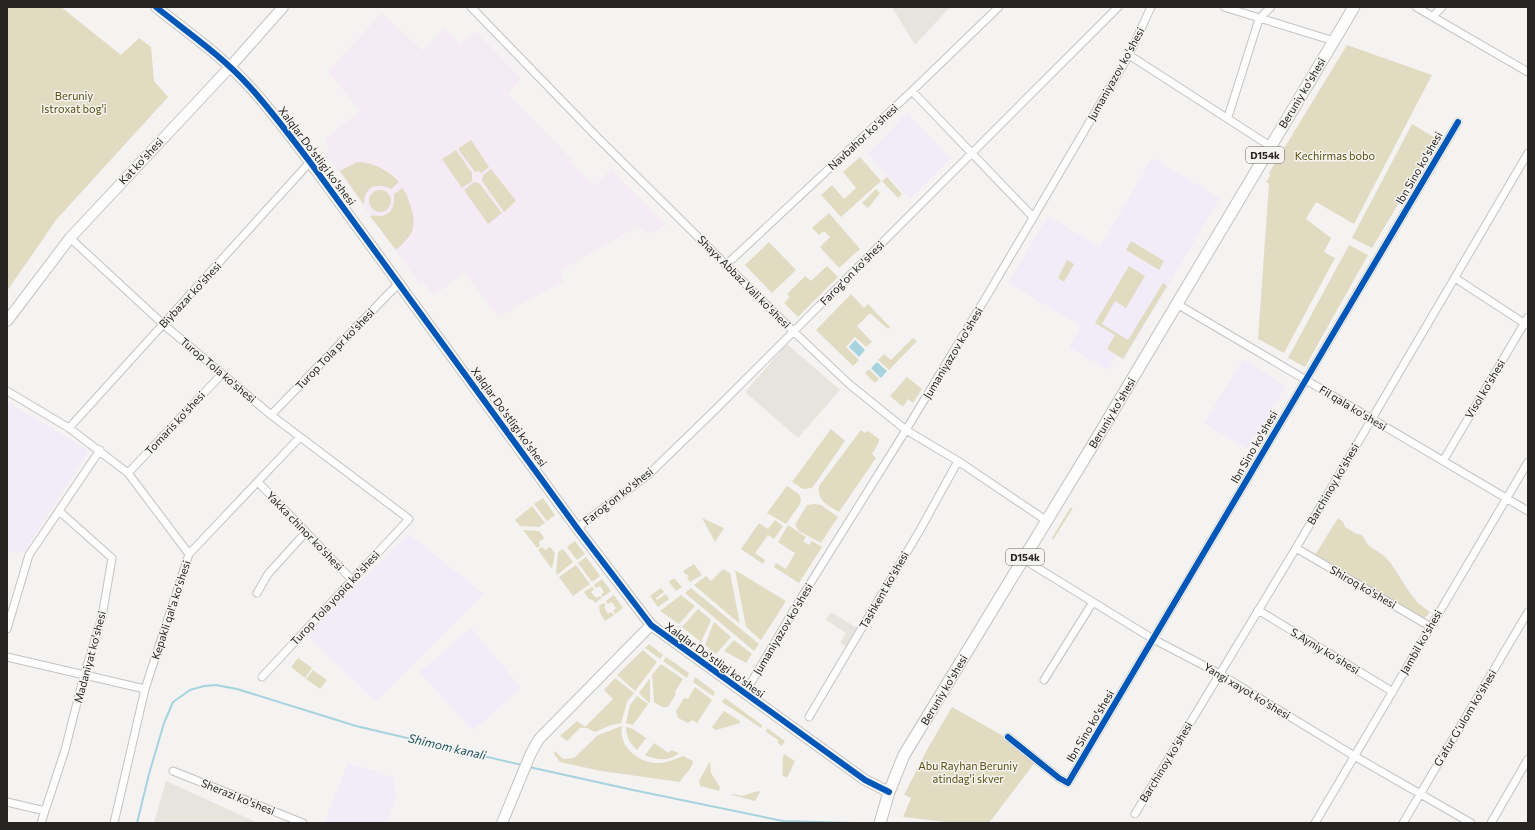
<svg xmlns="http://www.w3.org/2000/svg" width="1535" height="830" font-family="Commissioner,sans-serif">
<rect width="100%" height="100%" fill="#f4f3f1"/>
<!-- built -->
<path fill="#e6e4dd" d="M892 7H950L915 45Z
M787 344 840 390 798 438 745 392Z
M831 612 857 628 846 646 840 643 846 633 826 620Z
M166 781 258 823H154Z"/>
<!-- education -->
<path fill="#f1ecf7" d="M907 113 951 158 910 199 867 154Z
M1152 158 1220 198 1124 360 1116 356 1108 370 1069 347 1081 326 1008 283 1048 216 1100 247Z
M1243 359 1286 386 1247 449 1204 423Z
M7 402 89 450 24 552 7 553Z
M409 534 484 594 376 702 306 634Z
M471 628 521 688 473 730 419 672Z
M348 763 393 777 396 798 386 823H324Z"/>
<!-- medical -->
<path fill="#f4ebf4" d="M382 13 423 51 444 28 460 44 475 31 521 78 508 94 572 160 570 162 595 186 611 169 666 225 648 234 638 226 560 271 564 281 498 317 464 272 434 296 423 282 420 284 325 153 330 149 324 140 360 111 328 71Z"/>
<!-- green -->
<path fill="#e1dbc2" d="M7 7H61L121 55 139 38 151 47 154 81 168 97 56 220 7 291Z
M1347 45 1432 75 1354 224 1316 202 1306 219 1331 238 1324 252 1335 258 1284 353 1258 339 1269 184 1266 182 1270 176 1269 173Z
M1412 124 1437 139 1372 248 1352 238Z
M471 140 489 167 481 173 479 171 475 172 458 149Z
M456 150 472 173V181L462 188 442 159Z
M860 157 881 181 841 217 821 195 832 185 844 199 856 188 843 172Z
M357 162C373 162 388 170 399 182L391 189C374 181 364 188 364 205L340 171Z
M491 169 516 201 504 212 482 181 483 175Z
M887 177 902 194 898 198 882 181Z
M474 182 479 183 502 213 488 224 464 190Z
M402 188C407 193 408 198 410 205 418 227 413 235 396 250L370 216C374 215 377 216 380 216 392 216 395 204 394 194Z
M876 189 880 193 868 208 862 203Z
M369 201a11 11 0 1 1 22 0a11 11 0 1 1-22 0Z
M829 213 860 249 839 268 820 247 830 237 824 231 819 235 812 228Z
M1131 241 1164 261 1159 270 1126 250Z
M769 242 796 270 772 293 745 265Z
M1349 245 1368 255 1305 367 1288 358Z
M1067 260 1074 264 1064 282 1058 278Z
M827 266 838 277 798 317 784 303 790 297 787 294 805 276 811 281Z
M1129 266 1145 276 1126 308 1115 301 1102 324 1128 340 1163 283 1167 286 1123 359 1107 349 1115 335 1095 323Z
M851 294 864 308 868 304 890 327 888 329 870 313 857 326 872 342 866 347 855 337 846 347 859 360 853 366 816 330Z
M913 338 917 341 889 370 878 360 884 354 891 360Z
M869 369 879 379 875 383 865 373Z
M907 377 922 389 913 403 908 399 903 407 890 396Z
M831 429 845 441 812 488 803 489 792 482Z
M861 430 865 433 868 431 879 439V442L872 454 876 458 839 512C828 505 817 502 819 486Z
M787 486 799 494 801 500 800 504 786 524 767 513Z
M543 498 555 515 547 521 534 504Z
M815 504 821 505 838 517 821 543 799 531 795 525 807 505Z
M532 506 545 523 539 527 520 526 515 520Z
M1070 508H1073L1053 540 1052 538Z
M702 518 724 528 715 542Z
M1338 518 1343 522 1345 527 1355 533 1362 535 1368 545 1383 555 1390 562 1410 593 1418 603 1430 612 1424 619 1315 555Z
M775 520 783 526 774 539 768 535 755 553 765 560 763 564 741 549 759 523 768 529Z
M788 525 806 537 803 541 809 545 812 541 822 547 799 583 774 567 776 563 786 569 795 553 778 542Z
M523 530 539 531 544 538 539 542 540 545 537 548Z
M575 541 585 554 577 560 567 547Z
M542 547 545 550 550 547 555 553 552 569 538 550Z
M563 549 573 562 557 575 556 572 558 552Z
M586 557 600 576 592 582 578 563Z
M694 564 702 575 690 582 687 578 689 576 687 574 686 575 683 571Z
M576 565 590 584 573 596 559 577Z
M723 569 730 573 740 624 694 585 706 576 711 581Z
M735 570 786 601 761 640 746 627Z
M674 578 682 587 676 591 669 582Z
M602 579 611 591 603 597 601 595 604 592 600 586 596 588 594 585Z
M592 587 594 589 591 592 596 598 600 596 602 598 595 603 593 600 589 599 584 592Z
M661 588 664 592 656 598 657 600 666 594 669 599 658 607 650 596Z
M691 588 759 644 754 651 685 593Z
M614 595 623 608 615 614 613 611 616 608 612 602 608 604 606 601Z
M681 595 695 606 679 624 660 611Z
M604 603 606 605 604 607 608 614 611 612 614 615 605 621 600 613 599 606Z
M698 609 711 620 701 642 682 627Z
M714 622 731 637 716 654 705 645Z
M734 640 752 654 746 663 724 651Z
M649 644 663 655 660 659 645 648Z
M643 650 657 662 635 691 617 675Z
M666 657 689 673 687 678 663 661Z
M298 658 312 668 305 678 291 667Z
M661 664 683 679 675 692 676 694 668 707H662L654 702 652 675Z
M313 670 327 680 320 689 306 679Z
M695 677 715 692 713 696 693 682Z
M615 678 634 693 627 702 621 723 611 725 595 732 587 728H580L567 741 560 736 577 721 585 727 613 699 604 690Z
M650 678V702L649 703 639 693Z
M695 687 712 700 697 723 692 720 688 723 678 718 676 711 684 698 688 699Z
M637 696 648 704 633 725 626 723 630 705Z
M725 698 762 725 761 728 722 702Z
M952 707 1000 734 1036 761 989 823H955L903 817 911 798 904 795 928 748Z
M724 711 740 721V723L716 730 712 727Z
M622 726C622 729 621 733 622 736 625 754 648 767 666 762 671 761 677 758 683 756L693 761C692 770 684 774 680 782L601 771 560 762 554 754 555 751 563 759 574 758 598 735Z
M626 727 633 729 646 738 637 750C630 744 626 736 626 727Z
M767 728 785 741 782 746 778 743V740L766 732Z
M654 743 669 753 671 750 679 753C669 762 655 760 645 755Z
M784 754 795 761 787 778 782 775C784 768 781 760 784 754Z
M710 761 711 773 720 787 719 791 700 786 699 781Z
M758 791 760 792 755 801 732 795 733 794 742 796Z"/>
<!-- water -->
<path fill="#a6d3dd" d="M855 340 865 350 859 357 849 347Z
M877 362 887 371 881 378 871 368Z"/>
<g fill="none" stroke-linecap="round" stroke-linejoin="round">
<!-- stream -->
<path stroke="#a6d3dd" stroke-width="2" d="M529 767 633 790 783 821 852 823
M137 823 149 774 164 723 173 702 190 690 204 686 216 685 237 689 356 726 522 765"/>
<defs>
<path id="street" d="M471 7 598 138 793 331 849 384 906 430 958 461 1047 521
M1224 7 1334 41
M1416 7 1528 72
M1433 16 1442 7
M1129 55 1270 146
M912 91 1033 217
M1228 117 1259 19 1271 7
M70 238 163 324 271 415 409 519 262 677
M726 265 912 91 999 7
M1455 278 1527 325
M1177 304 1528 511
M7 391 69 428 128 473 189 554
M271 415 399 283
M69 428 310 162
M1443 461 1528 317
M128 473 222 374
M258 482 352 580
M577 528 648 475 716 409 1118 7
M1296 548 1431 627
M1023 559 1153 639 1220 674 1356 757 1471 823
M257 593 268 574 306 532
M1258 610 1393 692
M7 629 29 555 100 450
M7 657 145 689
M1044 680 1093 602
M742 692 752 681 798 603 906 430 988 294 1129 55 1151 7
M809 717 920 530 958 461
M1008 737 1059 778 1068 783 1458 122
M173 771 303 823
M7 802 45 811
M1135 814 1296 548 1528 153
M41 823 65 750 84 675 102 617 112 558 59 511
M114 823 145 689 189 554 300 437
M1315 823 1528 462
M1403 823 1528 612
M1491 823 1528 759"/>
<path id="secondary" d="M156 7C187 32 222 56 249 86 271 110 290 136 310 162L577 528 651 625 865 780 889 792
M7 321 70 238 230 67 283 7
M502 823 531 753 539 739 651 625"/>
<path id="primary" d="M880 823 889 792 904 755 1094 443 1354 7"/>
</defs>
<!-- street casing -->
<use href="#street" stroke="#c4c3c2" stroke-width="9"/>
<!-- secondary casing -->
<use href="#secondary" stroke="#c4c3c2" stroke-width="12"/>
<!-- primary casing -->
<use href="#primary" stroke="#c4c3c2" stroke-width="13"/>
<!-- street -->
<use href="#street" stroke="#fdfdfd" stroke-width="7"/>
<!-- secondary -->
<use href="#secondary" stroke="#fdfdfd" stroke-width="10"/>
<!-- primary -->
<use href="#primary" stroke="#fdfdfd" stroke-width="11"/>
<defs>
<path id="cycleway" d="M156 7C187 32 222 56 249 86 271 110 290 136 310 162L577 528 651 625 865 780 889 792
M1008 737 1059 778 1068 783 1458 122"/>
</defs>
<!-- cycleway casing -->
<use href="#cycleway" stroke="#f5f4f0" stroke-width="8"/>
<!-- cycleway -->
<use href="#cycleway" stroke="#0057b8" stroke-width="6"/>
</g>
<g text-anchor="middle" stroke-width="3" stroke-linejoin="round" paint-order="stroke">
<!-- shield labels -->
<g fill="#f5f4f0" stroke="#636260" stroke-width="1">
<rect x="1246" y="147" width="38" height="16" rx="3"/>
<rect x="1006" y="549" width="38" height="16" rx="3"/>
</g>
<g font-size="10" font-weight="bold" fill="#252423">
<text x="1265" y="159">D154k</text>
<text x="1025" y="561">D154k</text>
</g>
<!-- street labels -->
<g font-size="11" fill="#252423" stroke="#f5f4f0">
<text transform="translate(1116 74) rotate(-61)" y="4">Jumaniyazov ko'shesi</text>
<text transform="translate(1302 93) rotate(-59)" y="4">Beruniy ko'shesi</text>
<text transform="translate(863 137) rotate(-43)" y="4">Navbahor ko'shesi</text>
<text transform="translate(317 156) rotate(53)" y="4">Xalqlar Do'stligi ko'shesi</text>
<text transform="translate(141 161) rotate(-47)" y="4">Kat ko'shesi</text>
<text transform="translate(1419 168) rotate(-60)" y="4">Ibn Sino ko'shesi</text>
<text transform="translate(852 273) rotate(-45)" y="4">Farog'on ko'shesi</text>
<text transform="translate(744 282) rotate(45)" y="4">Shayx Abbaz Vali ko'shesi</text>
<text transform="translate(190 295) rotate(-47)" y="4">Biybazar ko'shesi</text>
<text transform="translate(335 349) rotate(-46)" y="4">Turop Tola pr ko'shesi</text>
<text transform="translate(953 353) rotate(-59)" y="4">Jumaniyazov ko'shesi</text>
<text transform="translate(218 370) rotate(40)" y="4">Turop Tola ko'shesi</text>
<text transform="translate(1485 389) rotate(-59)" y="4">Visol ko'shesi</text>
<text transform="translate(1353 408) rotate(31)" y="4">Fil qala ko'shesi</text>
<text transform="translate(1112 413) rotate(-59)" y="4">Beruniy ko'shesi</text>
<text transform="translate(509 417) rotate(54)" y="4">Xalqlar Do'stligi ko'shesi</text>
<text transform="translate(175 423) rotate(-47)" y="4">Tomaris ko'shesi</text>
<text transform="translate(1254 447) rotate(-60)" y="4">Ibn Sino ko'shesi</text>
<text transform="translate(1333 484) rotate(-60)" y="4">Barchinoy ko'shesi</text>
<text transform="translate(618 496) rotate(-38)" y="4">Farog'on ko'shesi</text>
<text transform="translate(305 531) rotate(46)" y="4">Yakka chinor ko'shesi</text>
<text transform="translate(1363 587) rotate(30)" y="4">Shiroq ko'shesi</text>
<text transform="translate(884 590) rotate(-60)" y="4">Tashkent ko'shesi</text>
<text transform="translate(335 598) rotate(-47)" y="4">Turop Tola yopiq ko'shesi</text>
<text transform="translate(171 610) rotate(-72)" y="4">Kepakli qal'a ko'shesi</text>
<text transform="translate(783 629) rotate(-59)" y="4">Jumaniyazov ko'shesi</text>
<text transform="translate(1421 642) rotate(-60)" y="4">Jambil ko'shesi</text>
<text transform="translate(1325 651) rotate(31)" y="4">S.Ayniy ko'shesi</text>
<text transform="translate(90 657) rotate(-75)" y="4">Madaniyat ko'shesi</text>
<text transform="translate(715 660) rotate(36)" y="4">Xalqlar Do'stligi ko'shesi</text>
<text transform="translate(944 690) rotate(-59)" y="4">Beruniy ko'shesi</text>
<text transform="translate(1247 691) rotate(31)" y="4">Yangi xayot ko'shesi</text>
<text transform="translate(1465 718) rotate(-59)" y="4">Gʻafur Gʻulom ko'shesi</text>
<text transform="translate(1090 726) rotate(-59)" y="4">Ibn Sino ko'shesi</text>
<text transform="translate(1166 762) rotate(-59)" y="4">Barchinoy ko'shesi</text>
<text transform="translate(238 797) rotate(22)" y="4">Sherazi ko'shesi</text>
</g>
<!-- park labels -->
<g font-size="11" fill="#5b4e11" stroke="#f5f4f0">
<text x="74" y="100">Beruniy<tspan x="74" dy="13">Istroxat bog'i</tspan></text>
<text x="1335" y="160">Kechirmas bobo</text>
<text x="968" y="770">Abu Rayhan Beruniy<tspan x="968" dy="13">atindag'i skver</tspan></text>
</g>
<!-- water labels -->
<g font-size="12" font-style="italic" fill="#1c535e" stroke="#f5f4f0">
<text transform="translate(447 747) rotate(13)" y="4">Shimom kanali</text>
</g>
</g>
<!-- border -->
<rect width="1535" height="830" fill="none" stroke="#252423" stroke-width="16"/>
</svg>
